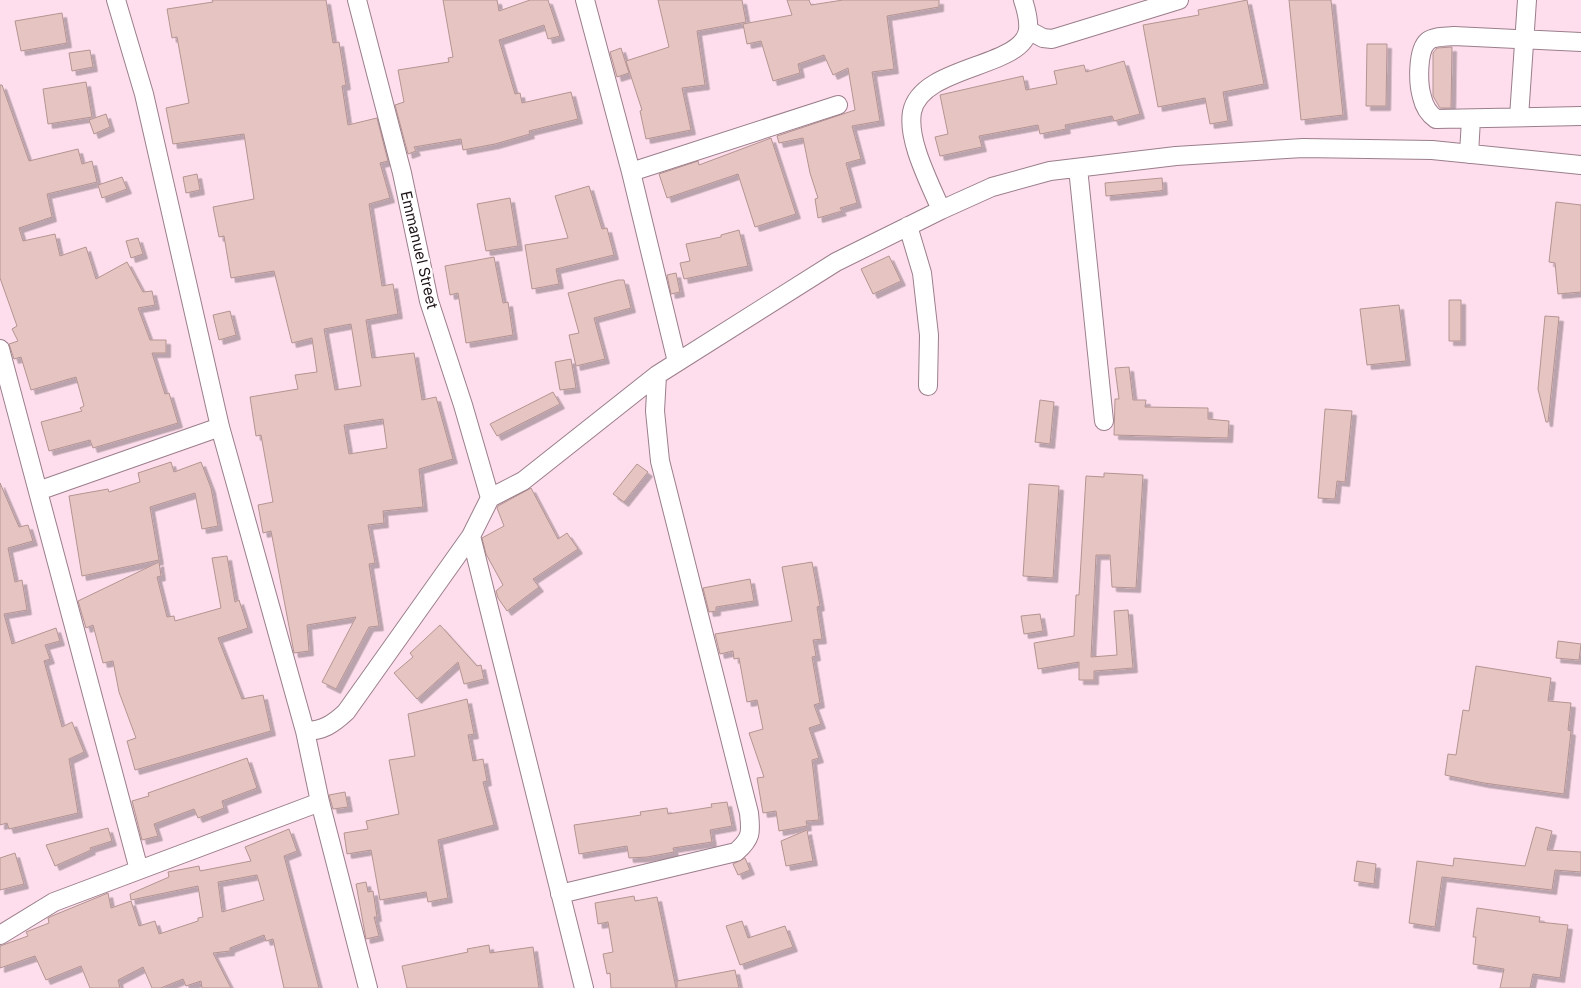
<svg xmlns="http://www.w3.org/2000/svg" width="1581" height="988" font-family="Inter,sans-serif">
<defs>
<filter id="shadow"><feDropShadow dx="4.5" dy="4.5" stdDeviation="0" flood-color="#0004"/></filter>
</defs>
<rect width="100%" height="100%" fill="#fedeec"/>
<!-- building -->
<path fill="#e6c4c2" stroke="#b49492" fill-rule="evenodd" filter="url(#shadow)" d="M212 0H326L333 43 339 42 346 85 342 86 348 125 377 118 388 161 380 163 390 198 369 204 382 286 393 284 398 314 366 320 372 358 414 353 422 400 436 397 453 459 419 469 423 507 383 511 384 523 368 525 375 563 369 564 379 626 369 627 336 689 322 682 356 617 307 625 309 651 294 653 271 531 263 533 258 505 273 502 261 435 256 436 250 397 298 389 295 375 317 372 312 338 292 343 274 271 231 278 224 236 219 237 213 207 254 199 244 134 173 144 166 108 189 103 177 37 172 38 167 9 213 2ZM351 324 361 386 335 390 324 329ZM383 419 387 448 349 454 344 425Z
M443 0H497L499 11 530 0H548L560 36 548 39 544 25 499 40 515 94 520 93 522 103 571 92 578 119 529 131 530 134 495 144 463 150 461 139 414 147 416 151 408 154 395 105 404 102 398 70 449 62 448 58 453 57Z
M658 0H742L746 22 697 31 705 85 682 88 691 130 646 139 640 111 642 110 626 61 669 47Z
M787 0H809L811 5 843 0H939V7L887 16 894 69 872 72 880 121 852 126 861 159 846 163 857 203 840 208 842 211 818 218 815 199 818 198 810 173 803 138 779 143 777 136 855 110 848 68 833 75 824 55 798 64 800 73 773 81 761 41 747 44 743 24 792 15Z
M1247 0 1264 84 1223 92 1228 121 1210 124 1205 98 1158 107 1143 25 1199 15 1198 10Z
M1289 0H1331L1343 115 1301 120Z
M62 13 67 43 21 51 15 21Z
M1367 44H1387L1386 106H1366Z
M1452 47 1451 108H1440L1433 96V53L1437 48Z
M621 48 629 73 617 77 610 52Z
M90 50 93 67 72 71 69 53Z
M1124 61 1140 114 1114 121 1112 116 1065 125 1066 129 1040 134 1038 125 979 136 982 147 940 156 935 137 948 134 940 95 1023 76 1026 90 1057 84 1054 71 1084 65 1086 72Z
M86 82 92 117 48 124 43 89Z
M0 85H2L29 161 78 149 82 164 92 161 97 182 47 194 52 217 19 228 23 241 55 234 60 256 86 247 96 279 127 262 143 292 152 291 155 305 138 308 150 340H166V353H152L165 394 169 393 178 423 93 448 90 440 49 451 41 422 82 411 80 408 84 406 76 377 31 390 21 357 14 359 9 344 18 341 12 329 17 326 0 278Z
M106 114 110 127 94 134 89 120Z
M771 138 796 214 755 227 738 174 667 198 659 174 698 161 699 165Z
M197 174 200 190 186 193 183 177Z
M122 177 127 189 102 198 98 185Z
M1162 178 1163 190 1159 191 1106 196 1105 183Z
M589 186 602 229 607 228 614 255 556 269 559 284 532 289 525 245 568 238 555 196Z
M510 198 518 246 486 251 477 204Z
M1556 202 1581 205V292L1558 294 1555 263 1549 262Z
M739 230 748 266 684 279 680 263 690 261 686 244 721 237V235Z
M138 238 143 254 131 258 126 241Z
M889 256 901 281 873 294 861 269Z
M494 257 503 303 508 302 513 335 466 343 458 293 450 295 445 266Z
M676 273 680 292 671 294 667 275Z
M618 280H624L631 308 594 318 605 359 576 366 569 335 579 333 568 293Z
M1449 300H1461V341H1449Z
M1399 305 1406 361 1367 365 1360 309Z
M230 311 236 335 219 340 213 315Z
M1545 316 1559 317 1548 422H1546L1538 389Z
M571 359 576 388 560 390 555 362Z
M1129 367 1133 400H1146L1145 407 1208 408V419L1229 421 1228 438 1114 435 1115 399H1119L1115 368Z
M553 392 560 404 497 436 490 424Z
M1040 400 1054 402 1050 444 1035 442Z
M1325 409 1352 411 1345 482 1337 481 1335 499 1318 498Z
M171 462 174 472 201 462 211 488 218 526 202 529 195 493 150 507 159 560 82 576 69 496 108 489 109 492 140 482 138 473Z
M637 464 648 472 624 502 613 494Z
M1104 473 1143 475 1136 588 1112 587 1110 555H1096L1091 657 1117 655 1114 611 1128 610 1133 668 1094 671V680H1079V662L1038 669 1034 643 1074 636 1076 595H1079L1086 476 1104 477Z
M0 483 19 527 28 525 33 541 8 548 15 582 22 580 27 610 4 614 12 644 56 628 60 641 45 645 50 659 44 661 62 727 72 722 84 752 69 759 78 813 9 829 7 823 0 825Z
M1029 484 1059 486 1053 578 1023 576Z
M531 488 558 539 567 533 578 549 533 579 539 587 507 611 498 598 496 591 503 585 486 554 482 538 504 526 497 508 498 506Z
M227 556 235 602 239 600 248 628 218 638 242 699 263 695 271 731 135 770 127 741 136 738 119 692 113 661 103 663 93 625 86 628 78 601 159 562 161 576 157 577 167 617 174 616 175 621 221 608 212 558Z
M812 562 820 606 817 607 822 639 813 640 816 656 812 657 820 703 814 705 821 724 809 728 819 758 812 760 819 820 806 821 807 826 779 831 776 811 763 813 757 778 764 777 749 733 763 729 757 700 747 702 739 658 734 659 733 651 720 654 715 634 792 621 782 567Z
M750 579 754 601 716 607V611L709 612 703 588Z
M1040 614 1043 631 1024 634 1021 616Z
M440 625 477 666 481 665 484 679 464 684 458 662 417 699 394 673 413 657 410 653Z
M1558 641 1581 644 1579 660 1556 658Z
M1476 666 1551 678 1548 701 1571 703 1568 730 1571 731 1564 794 1484 783 1445 775 1448 754 1456 755 1463 710 1469 711Z
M467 699 474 734 468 735 473 761 483 759 487 781 483 782 494 825 438 840 448 898 428 902 426 892 380 900 371 850 347 854 344 833 368 829 366 821 399 814 389 760 415 756 408 714Z
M247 758 257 788 222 801 224 808 198 818 194 809 154 824 158 836 142 840 132 801 149 796 148 793Z
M345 792 348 807 333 809 329 795Z
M727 802 732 826 710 830 712 842 673 848 674 852 647 857 629 858 627 846 579 854 574 825 641 815 640 812 667 808 668 814 712 807 711 804Z
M1536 827 1552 831 1547 850 1581 852V872L1555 870 1552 890 1442 877 1435 927 1409 923 1417 861 1453 866 1454 858 1525 866Z
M108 828 112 841 90 848 91 850 55 866 46 845Z
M289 829 297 851 284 856 319 988H284L273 939 266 941 264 935 230 948V951L213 953 231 988H202L201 981 186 986 183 979 161 988H152L143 967 118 980 120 988H90L81 966 46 980 35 956 0 968V946L28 936 26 932 49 923 48 918 52 916 108 893 111 908 131 901 139 926 155 921 159 934 198 921V918L203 917 198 886 131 900 130 894 169 877 168 872 199 866 200 871 251 861 245 847ZM257 875 264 900 222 912 218 882Z
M807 830 813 861 786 866 781 841Z
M15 853 24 884 0 890V858Z
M745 858 750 870 738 875 733 864Z
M1357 861 1376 864 1374 884 1354 881Z
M366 882 368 892 373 891 377 917H374L379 936 366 939 356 884Z
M634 896 635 901 657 897 676 988H611L610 973 607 974 603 954 613 952 608 922 598 924 595 903Z
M1477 908 1540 917 1539 922 1568 925 1560 978 1533 974 1530 988H1500L1504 969 1473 964 1476 937H1473Z
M742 921 748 938 785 926 793 947 740 965 726 926Z
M489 945 490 953 533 947 539 988H407L402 966 468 952 467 949Z
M735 970 739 988H677V981Z"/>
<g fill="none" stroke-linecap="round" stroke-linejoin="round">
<defs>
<path id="minor" d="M116 0 144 94 220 427 305 731 320 802 368 988
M357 0 402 173 429 301 463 405 490 498
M585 0 631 172 677 362
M1028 30 1043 38 1052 39 1179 0
M1581 42 1454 36C1446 37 1434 36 1428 41 1417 50 1418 84 1422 97 1424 106 1429 114 1436 119L1581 116
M1519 117 1527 0
M1469 154 1471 119
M1078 168 1104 421
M631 172 838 105
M941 210C930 183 907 141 912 112 921 65 1023 68 1028 30 1029 21 1026 9 1023 0
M908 226 922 273 929 335 928 386
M0 349 139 870
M38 491 220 427
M471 536 584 988
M305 731C323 731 333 724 346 712L471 536 490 498 523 481 657 375 836 262 941 210 992 187 1050 171 1176 156 1303 148 1432 150 1581 165
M560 894 736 852C752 838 751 832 749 813L660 461 655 411 657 375
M0 935 54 902 320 802"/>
</defs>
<!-- minor casing -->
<use href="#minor" stroke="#9b7e8b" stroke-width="20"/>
<!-- minor -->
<use href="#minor" stroke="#fff" stroke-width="18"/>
</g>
<g text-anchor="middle" stroke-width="5" stroke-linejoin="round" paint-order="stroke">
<!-- street labels -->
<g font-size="15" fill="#1c1116" stroke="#fff">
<text transform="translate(419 250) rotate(77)" y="5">Emmanuel Street</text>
</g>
</g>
</svg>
